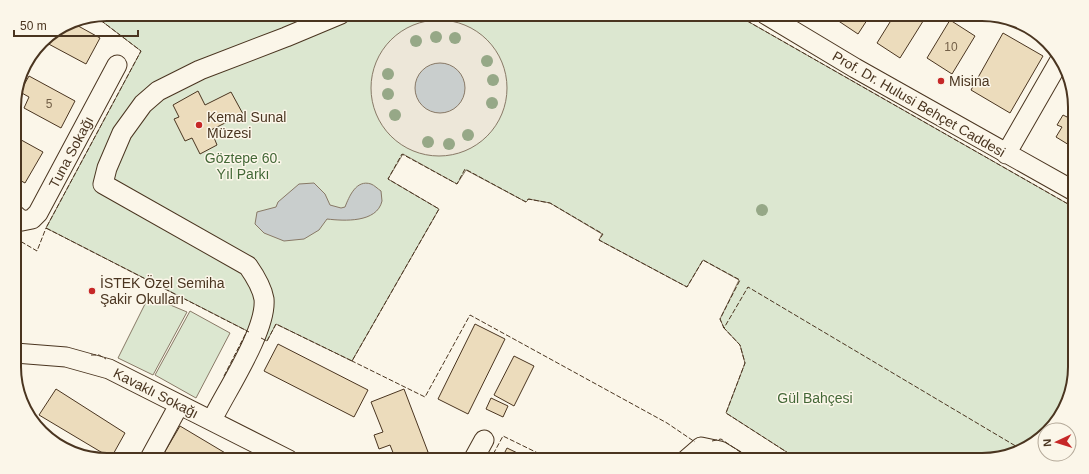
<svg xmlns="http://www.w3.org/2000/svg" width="1089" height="474" font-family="Helvetica,sans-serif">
<rect width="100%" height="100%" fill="#fbf6e9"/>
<!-- green -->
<path fill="#dce7d0" stroke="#887966" d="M107 14H735L1075 208V367L1068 402 1047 430H1045V432L1038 441 987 460H799L726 413 745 363 740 345 724 328 720 319 739 280 703 260 687 287 599 240 602 234 550 203 529 199 526 202 466 170 457 184 403 154 388 179 439 209 352 361 276 324 267 341 46 228 141 51 95 16Z
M149 296 187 312 153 375 118 358Z
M190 311 230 333 196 398 155 375Z"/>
<!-- parking -->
<path fill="#ede7d9" stroke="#887966" d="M371 88a68 68 0 1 1 136 0a68 68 0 1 1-136 0Z"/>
<!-- water -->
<path fill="#c9cecd" stroke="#887966" d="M415 88a25 25 0 1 1 50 0a25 25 0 1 1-50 0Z
M314 183 325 194 330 205 341 208 345 207C349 197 356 179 371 184 374 185 378 189 381 191 381 194 382 198 382 201 377 223 344 221 327 219L319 230 304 239 284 241 264 233 255 224 257 212 276 207 278 202 299 184Z"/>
<!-- building -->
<path fill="#ecdcbc" stroke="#4a3520" d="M836 14H871L858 34 834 18Z
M895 14H919L925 18 900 58 877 43Z
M950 20 975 36 952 74 927 58Z
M1012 20 1017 21 1047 45 1011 23Z
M71 22 100 38 86 64 43 41 46 37Z
M1003 33 1043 56 1010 113 971 90Z
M29 76 75 101 61 128 24 108 29 97 20 92Z
M198 91 205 105 231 92 243 114 211 130 217 145 200 154 192 138 185 141 174 119 179 117 173 105Z
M1074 106V148L1056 137 1062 127 1057 125 1063 115 1067 117Z
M14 136 43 152 25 183 14 177Z
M15 256 18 258 15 264 20 267 15 277Z
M475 324 505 339 468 414 438 399Z
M278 344 368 390 354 417 264 371Z
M514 356 534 366 514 406 494 395Z
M56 389 125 433 111 458 39 415Z
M404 389 428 452 406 460H396L390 445 379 449 374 435 383 432 371 402Z
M491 398 508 406 503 417 486 409Z
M180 426 232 457 230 460H160Z
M507 448 532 460H501Z"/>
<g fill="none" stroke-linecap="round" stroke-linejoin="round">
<defs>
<path id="minor" d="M765 14 855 68 1074 191
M1006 154 1060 60
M14 214 22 221 32 219 38 213 117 65
M15 353 66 357 109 369 289 460
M212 420C226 391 267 330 264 299 262 287 255 276 248 266L103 184 107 168 122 133 143 104 158 91 200 70 286 37 341 14
M149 460 179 405
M473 460 484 440
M686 460 701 447 720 451 735 460"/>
</defs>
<!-- minor casing -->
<use href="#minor" stroke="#4a3520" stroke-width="21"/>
<!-- minor -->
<use href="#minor" stroke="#fbf6e9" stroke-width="19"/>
<!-- fence -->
<path stroke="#4a3520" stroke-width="1" stroke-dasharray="5 2" stroke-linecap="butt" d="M735 14 1075 208
M95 16 141 51 46 228 249 332
M15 238 37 251 46 228 47 229
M723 327 740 345 745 363 726 413 799 460
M261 338 267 341 276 324 352 361 439 209 388 179 402 154 457 184 465 169 526 202 528 199 550 203 603 234 599 240 687 287 703 260 740 280 720 319 724 328 748 287 1019 448
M91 355H99L106 359
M352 360V361L425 397 470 315 667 423 695 442
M224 376 247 331
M712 441 721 439 752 460
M490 460 503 436 552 460"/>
</g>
<!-- trees -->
<g fill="#96a887">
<circle cx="436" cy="37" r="6"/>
<circle cx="455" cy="38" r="6"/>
<circle cx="416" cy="41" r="6"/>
<circle cx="487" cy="61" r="6"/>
<circle cx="388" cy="74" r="6"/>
<circle cx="493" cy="80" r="6"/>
<circle cx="388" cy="94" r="6"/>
<circle cx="492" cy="103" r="6"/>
<circle cx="395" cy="115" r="6"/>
<circle cx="468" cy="135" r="6"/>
<circle cx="428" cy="142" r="6"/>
<circle cx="449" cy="144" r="6"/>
<circle cx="762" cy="210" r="6"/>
</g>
<!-- markers -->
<g fill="#c62828" stroke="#fbf6e9" stroke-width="1.5">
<circle cx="941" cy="81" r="4"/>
<circle cx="199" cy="125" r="4"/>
<circle cx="92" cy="291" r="4"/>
</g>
<g text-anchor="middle" stroke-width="3" stroke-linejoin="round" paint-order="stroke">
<!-- number labels -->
<g font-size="12" fill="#725f47">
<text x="951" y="51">10</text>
<text x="49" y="108">5</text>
</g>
<!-- poi labels -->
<g font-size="14" fill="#4a3520" stroke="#fbf6e9" text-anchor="start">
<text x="949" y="86">Misina</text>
<text x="207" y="122">Kemal Sunal<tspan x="207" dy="16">Müzesi</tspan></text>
<text x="100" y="288">İSTEK Özel Semiha<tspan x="100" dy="16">Şakir Okulları</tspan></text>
</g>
<!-- street labels -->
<g font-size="14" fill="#4a3520" stroke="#fbf6e9">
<text transform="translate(919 104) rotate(30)" y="5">Prof. Dr. Hulusi Behçet Caddesi</text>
<text transform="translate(71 152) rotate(-62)" y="5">Tuna Sokağı</text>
<text transform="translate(156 393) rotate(27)" y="5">Kavaklı Sokağı</text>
</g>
<!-- park labels -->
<g font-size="14" fill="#436837" stroke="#fbf6e9">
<text x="243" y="163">Göztepe 60.<tspan x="243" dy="16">Yıl Parkı</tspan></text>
<text x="815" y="403">Gül Bahçesi</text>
</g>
</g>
<!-- crop -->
<path d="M0 0H1089V474H0ZM107 21H982A86 86 0 0 1 1068 107V367A86 86 0 0 1 982 453H107A86 86 0 0 1 21 367V107A86 86 0 0 1 107 21Z" fill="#fbf6e9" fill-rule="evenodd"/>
<path fill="none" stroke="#4a3520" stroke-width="2" d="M107 21H982A86 86 0 0 1 1068 107V367A86 86 0 0 1 982 453H107A86 86 0 0 1 21 367V107A86 86 0 0 1 107 21Z"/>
<!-- north arrow -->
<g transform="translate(1057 442) rotate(266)"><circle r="19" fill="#fbf6e9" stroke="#b4a999"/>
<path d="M0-3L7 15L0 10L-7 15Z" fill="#c62828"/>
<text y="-6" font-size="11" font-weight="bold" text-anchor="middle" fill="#4a3520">N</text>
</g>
<!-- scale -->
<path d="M14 30v6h124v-6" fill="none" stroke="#4a3520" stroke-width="2"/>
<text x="20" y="30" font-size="12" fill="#4a3520" stroke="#fbf6e9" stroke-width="3" paint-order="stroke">50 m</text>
</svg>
